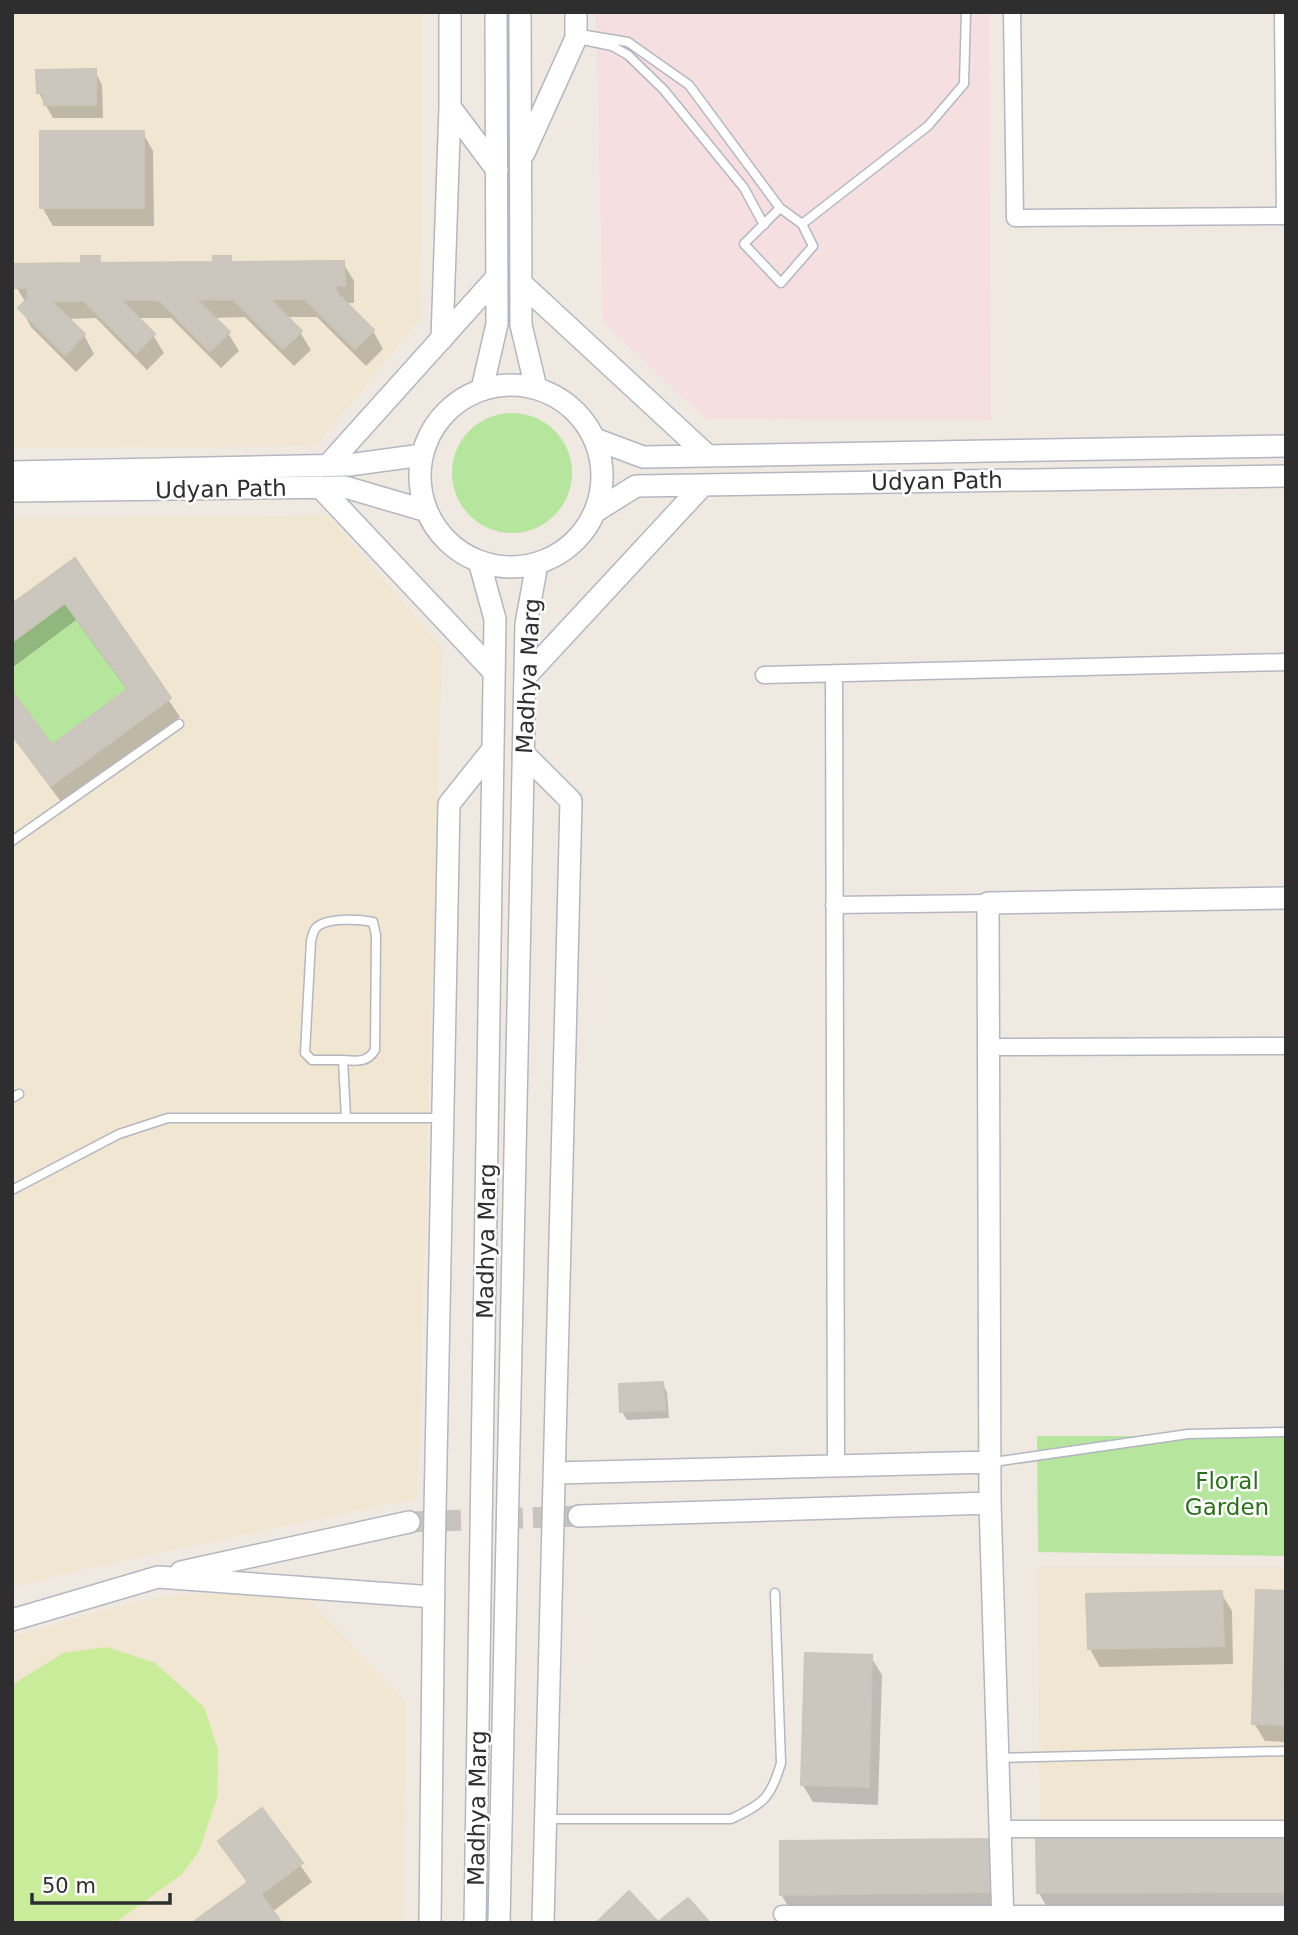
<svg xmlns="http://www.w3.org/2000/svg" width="1298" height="1935" font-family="'DejaVu Sans',sans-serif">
<rect width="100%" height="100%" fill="#efe9e1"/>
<!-- education -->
<path fill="#f0e6d1" d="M12 12H422L420 319 316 446 12 448Z
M329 516 442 648 417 1498 98 1566 12 1587V518Z
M1038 1567H1286V1822L1040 1823Z
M236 1593 306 1596 406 1703 402 1923H12V1636L111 1608 174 1595Z"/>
<!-- medical -->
<path fill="#f5dfe0" d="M596 12H989L991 420 706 419 603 322Z"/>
<!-- green -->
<path fill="#b6e59e" d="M452 473a60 60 0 1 1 120 0a60 60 0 1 1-120 0Z
M65 603 128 689 52 745 12 691V642Z
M1037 1436H1286V1556L1038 1552Z"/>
<!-- pitch -->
<path fill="#c9ec9a" d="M107 1647 155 1663 204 1707 218 1750 217 1798 199 1851 182 1874 115 1923H12V1685L63 1653Z"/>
<!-- shadow -->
<path fill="#0003" d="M95 71 102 85 103 118H53L39 93Z
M143 133 153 151 154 226H53L42 207Z
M99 258 103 265 215 264 230 258 233 264 343 263 354 281V303H345L373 331 383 349 366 366 317 317H286L300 332 311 350 294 366 245 317 213 318 228 333 239 351 221 368 171 318H137L153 335 164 353 147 370 96 318 67 319 84 335 94 354 76 372 31 327 21 308 26 303 17 288Z
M74 560 180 717 62 803 12 736V694L52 747 128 691 76 620 12 668V606Z
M662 1383 667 1392 669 1418 627 1420 622 1412Z
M1286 1592V1742L1265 1741 1254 1723Z
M1221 1593 1232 1611 1233 1664 1100 1667 1090 1649Z
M871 1657 882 1675 878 1805 813 1802 802 1784Z
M262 1811 312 1882 272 1912 248 1884 220 1842Z
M1286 1838V1910L1049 1911 1039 1893Z
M989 1841 1002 1910 792 1913 781 1894Z"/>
<!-- building -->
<path fill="#cbc7bf" stroke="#cbc5ba" stroke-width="2" d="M96 69V105H44L43 93H37L36 70Z
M40 131H144V208H40Z
M81 256H100L99 263 213 262V256H231V262L344 261 345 285 336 286V292L374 330 355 349 305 299H270L302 331 283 349 233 299 197 300 230 332 210 351 159 300H121L155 334 136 353 84 301H51L85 334 65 355 18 308 28 298V288H15V264L81 263Z
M75 558 171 698 51 786 12 735V691L52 745 128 689 65 603 12 642V604Z
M663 1382 665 1410 620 1412 619 1384Z
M1256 1590 1286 1591 1283 1691 1286 1692V1725L1252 1724Z
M1222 1591 1224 1646 1088 1649 1086 1594Z
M805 1653 872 1655 869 1787 801 1785Z
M262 1808 303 1863 261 1894 282 1923H192L248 1882 218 1841Z
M1286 1837V1892L1037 1893 1036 1838Z
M990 1839 992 1892 780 1895V1841Z
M629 1891 658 1922 688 1898 710 1923H596Z"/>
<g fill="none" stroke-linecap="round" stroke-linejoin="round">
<!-- secondary-tunnel -->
<path stroke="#c8c4bd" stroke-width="21" stroke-dasharray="21 10" stroke-linecap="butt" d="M409 1522 579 1516"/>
<defs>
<path id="lane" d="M579 37 586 35 628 42 689 85 780 208
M583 40 612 46 628 55 664 90 744 188 764 225
M780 208 802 224 813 246 781 283 744 244Z
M802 224 928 126 964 84 966 12
M12 841 179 724
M343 1060C357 1061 367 1063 375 1050L376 935 373 922C359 919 324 917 315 929 313 932 312 937 311 941L305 1053 312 1060H343L346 1118
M12 1098 19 1094
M12 1190 119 1134 168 1118H440
M994 1462 1188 1434 1286 1432
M998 1758 1286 1751
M547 1819H731C763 1804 771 1798 781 1763L775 1593"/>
<path id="street" d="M1012 12 1015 218 1286 216
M1283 12 1285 216
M834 673 836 1466
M764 675 1286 662
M834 905 988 903
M989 1047 1286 1046
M1001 1829H1286
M782 1914H1286"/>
<path id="secondary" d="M520 12 521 325 536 388
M450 107 497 170
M524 153 576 38V12
M521 283 708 456
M442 339 450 107V12
M420 476a91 91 0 1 1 182 0a91 91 0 1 1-182 0Z
M482 389 497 324 496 12
M595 439 643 457 1286 446
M328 465 497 277
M12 472 349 465 422 455
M320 487 494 672
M12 491 345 487 427 511
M596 511 636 486 1286 476
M525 677 703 485
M523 753 571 801 543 1923
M555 1473 991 1462
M579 1516 990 1503
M181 1572 409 1522
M12 1620 158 1577 434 1597
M430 1923 434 1562 449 804 493 749
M475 1923 495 619 479 561
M499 1923 526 624 537 564
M1003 1923 990 1503 988 903 1286 898"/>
</defs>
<!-- lane casing -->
<use href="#lane" stroke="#b4b7c1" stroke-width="11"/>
<!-- street casing -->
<use href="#street" stroke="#b4b7c1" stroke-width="19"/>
<!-- secondary casing -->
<use href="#secondary" stroke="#b4b7c1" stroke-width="24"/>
<!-- lane -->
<use href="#lane" stroke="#fff" stroke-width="8"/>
<!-- street -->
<use href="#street" stroke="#fff" stroke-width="16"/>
<!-- secondary -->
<use href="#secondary" stroke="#fff" stroke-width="21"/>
</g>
<g text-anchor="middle" stroke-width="5" stroke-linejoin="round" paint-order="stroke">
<!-- street labels -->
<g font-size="23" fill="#2e2e2e" stroke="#fff">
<text transform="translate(937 481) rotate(-1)" y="8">Udyan Path</text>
<text transform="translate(221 489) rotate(-1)" y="8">Udyan Path</text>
<text transform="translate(528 676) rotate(-87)" y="8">Madhya Marg</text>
<text transform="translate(486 1241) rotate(-89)" y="8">Madhya Marg</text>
<text transform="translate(477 1808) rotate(-89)" y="8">Madhya Marg</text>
</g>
<!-- park labels -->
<g font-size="23" fill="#2c6e1b" stroke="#fff">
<text x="1227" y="1489">Floral<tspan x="1227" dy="26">Garden</tspan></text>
</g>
</g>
<!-- border -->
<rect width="1298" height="1935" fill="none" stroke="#2e2e2e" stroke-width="28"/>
<!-- scale -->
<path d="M32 1893v10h138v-10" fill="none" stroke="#2e2e2e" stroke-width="3.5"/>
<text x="42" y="1893" font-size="21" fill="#2e2e2e" stroke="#ffffff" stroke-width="5" paint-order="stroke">50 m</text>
</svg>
